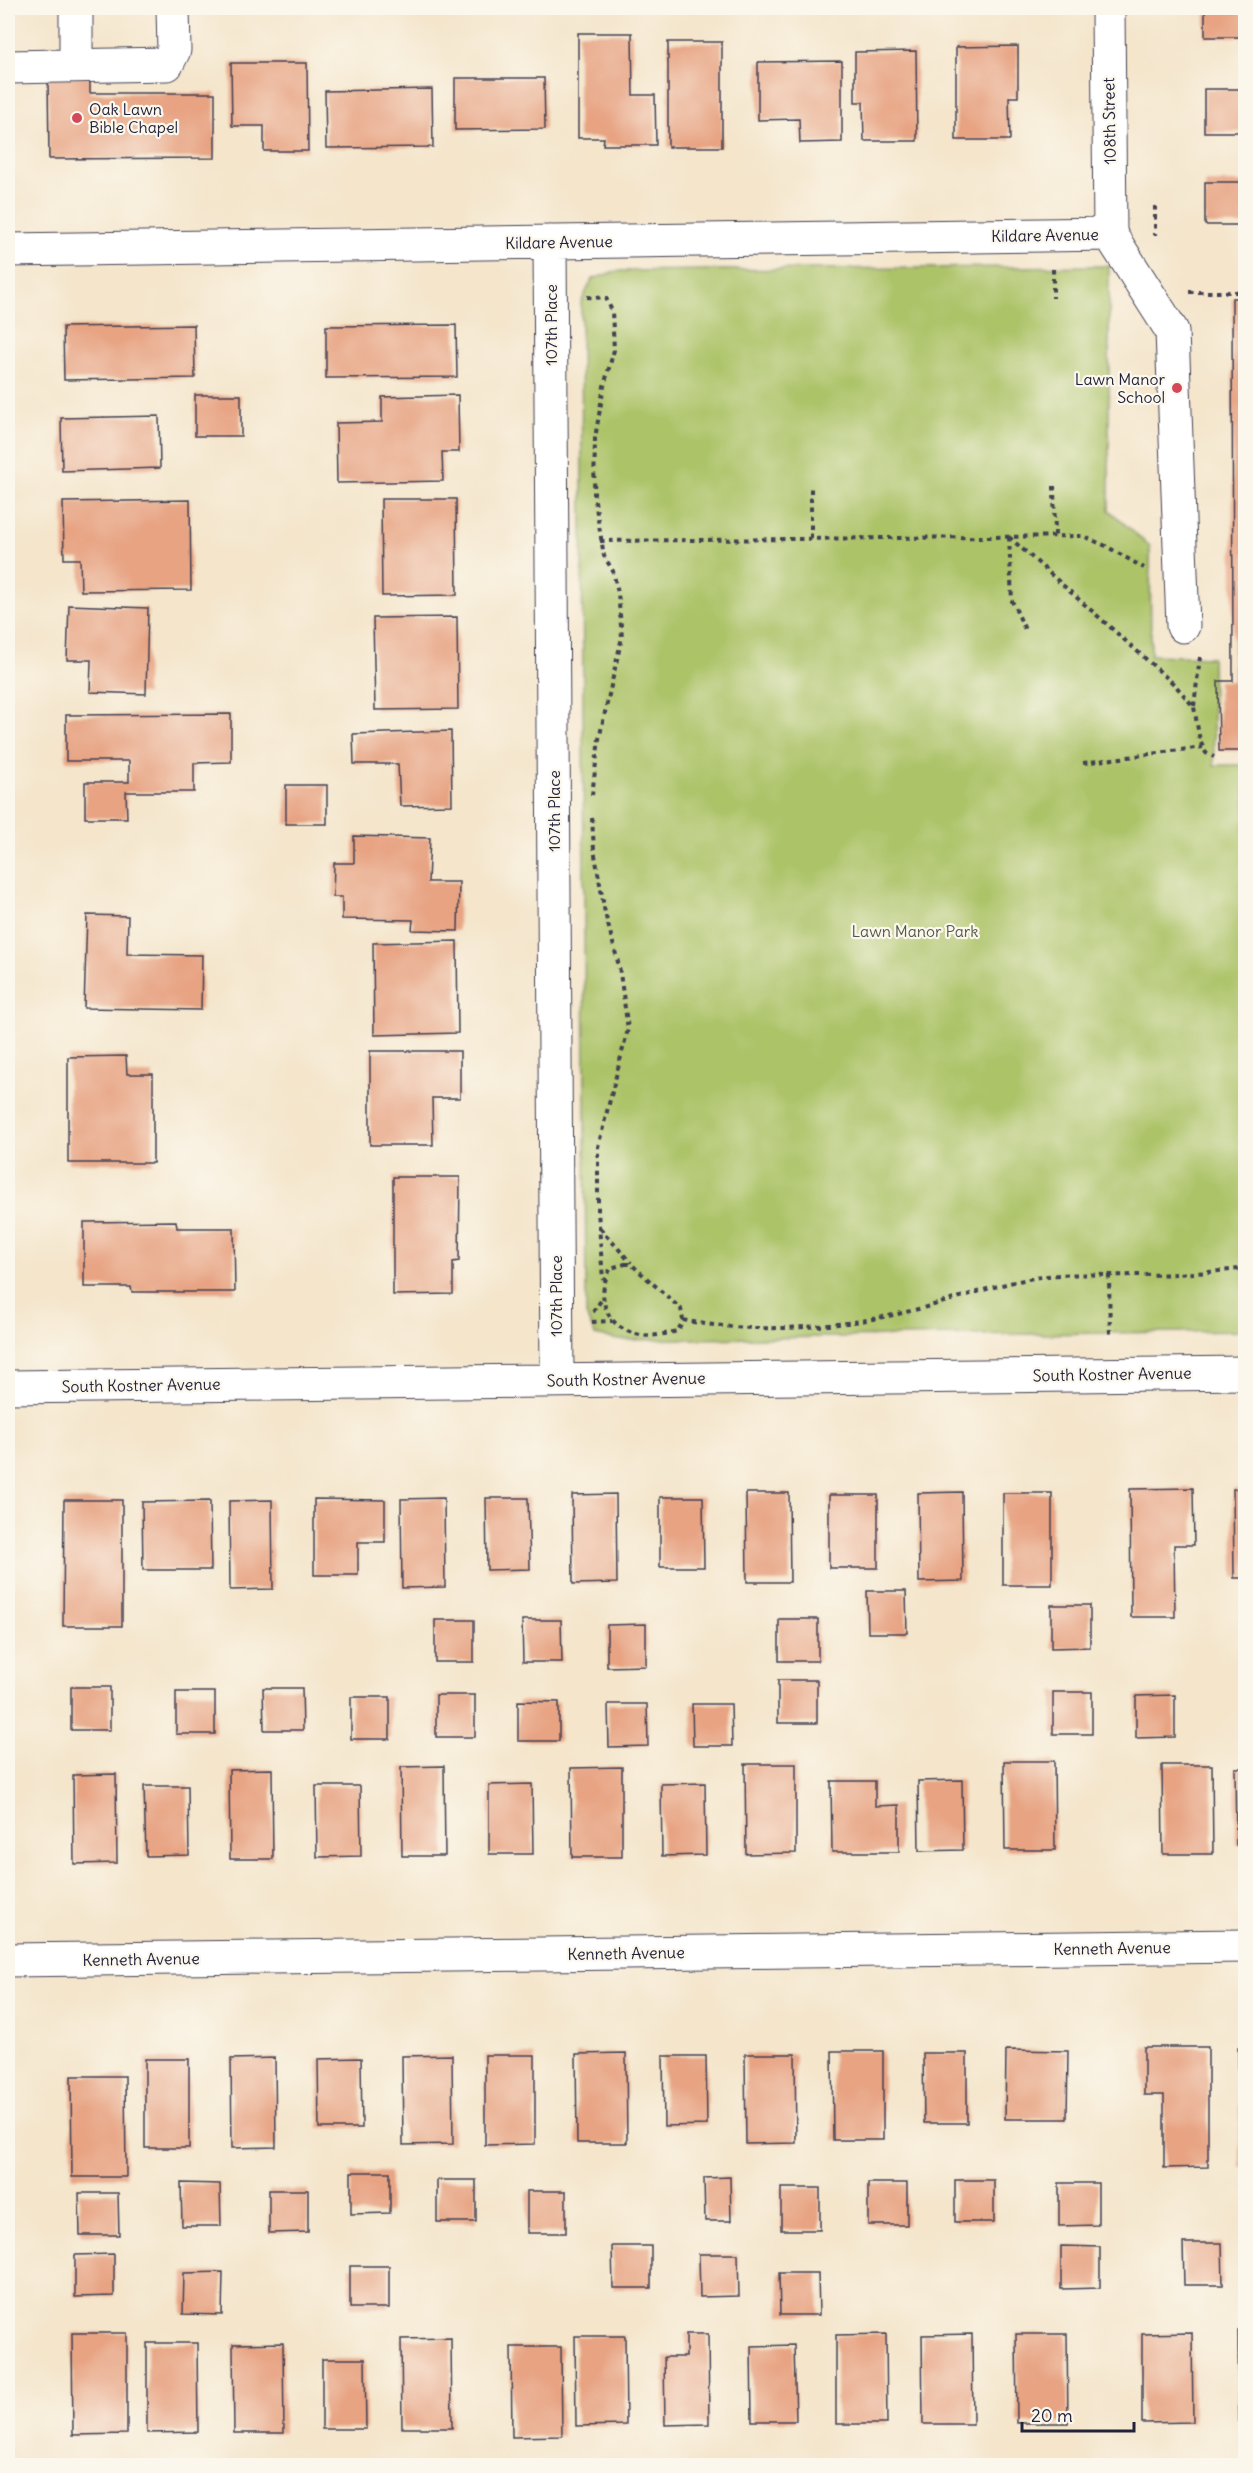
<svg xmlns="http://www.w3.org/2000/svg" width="1253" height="2473" font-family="Delius,sans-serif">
<rect width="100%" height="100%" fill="#fbf7ec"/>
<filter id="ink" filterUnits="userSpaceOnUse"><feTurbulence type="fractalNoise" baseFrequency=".0167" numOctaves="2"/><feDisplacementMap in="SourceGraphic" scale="12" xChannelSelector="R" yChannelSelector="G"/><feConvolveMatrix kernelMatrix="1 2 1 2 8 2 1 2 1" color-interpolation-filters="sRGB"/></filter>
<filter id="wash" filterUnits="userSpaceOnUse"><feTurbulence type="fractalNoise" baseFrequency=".008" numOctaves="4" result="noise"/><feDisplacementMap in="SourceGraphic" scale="24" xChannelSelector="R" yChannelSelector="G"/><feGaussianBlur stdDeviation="1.35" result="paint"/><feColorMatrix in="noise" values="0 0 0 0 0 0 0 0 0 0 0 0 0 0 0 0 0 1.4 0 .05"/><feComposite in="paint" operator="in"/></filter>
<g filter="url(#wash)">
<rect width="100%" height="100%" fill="#f4e5cb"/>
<!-- green -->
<path fill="#acc368" stroke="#677252" stroke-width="1.5" d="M1109 266V510L1150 547 1151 655 1212 657 1214 765H1245V1331L619 1340 595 1335 586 1315 581 303 592 279 617 271Z"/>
<g id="blocks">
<!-- building -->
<path fill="#e7a382" d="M1205 8H1246V37H1205Z
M578 33H632L633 95H655L656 145H603L604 138H578Z
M668 42H722V147H668Z
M1018 46V97H1009L1010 140H956V47Z
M916 51 917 141H864L863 102H855V52Z
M842 61V142L800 143 799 119 758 120V62Z
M231 63H307L308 151H264V126H232Z
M48 77H90V93H215V158L49 159Z
M455 78H544L545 129 455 130Z
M432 89 433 147 326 148 325 91Z
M1204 89H1246V132H1204Z
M1205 182H1246V225H1205Z
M1232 298H1246V751H1219L1218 681H1233Z
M194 325 195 378 64 380 63 327Z
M456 325 457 377 326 378V326Z
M195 395H241V436H195Z
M458 395 459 452H442L443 481 337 483 336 423 382 422V397Z
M159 416 160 468 62 471 61 418Z
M381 499H456L457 595 382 596Z
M190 500 191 590 81 591 80 559H64L63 502Z
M69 605 148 608 146 694 90 692 91 660H67Z
M457 617 458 709 375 710 373 618Z
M231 714V762L194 763V792H126L127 818H85V782H129V761H66V715Z
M451 731 452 805 400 806 398 764H354L353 734Z
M286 785H327V824H286Z
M354 836 430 838 428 882H459L458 931 412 930 413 920 342 919V897H333L334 863H354Z
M87 915 128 916 127 954 202 955 201 1010 84 1008Z
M457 941 458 1033 374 1035 373 943Z
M370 1051H460V1098H432L433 1145H370Z
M126 1056 127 1074H153V1163H68V1057Z
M393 1177H460L459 1261 453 1262V1294L393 1295Z
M176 1221 177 1228H234L235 1292H132L131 1287H84V1222Z
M1193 1488 1194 1545H1174L1175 1617H1131L1130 1489Z
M1233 1489H1246V1578H1234Z
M962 1492 963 1581 919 1582 918 1493Z
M746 1493H789L790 1582H747Z
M1003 1493H1052V1585H1003Z
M616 1494 617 1583 573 1584 572 1495Z
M829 1495H878V1568H829Z
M660 1497H703L704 1567H660Z
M444 1498 445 1587 402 1588 401 1499Z
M486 1498H528L530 1569 487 1570Z
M314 1499 385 1500V1542H358V1575H314Z
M64 1500H122V1626H63Z
M272 1500 273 1589 230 1590 229 1501Z
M210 1501 211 1570H143L142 1502Z
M867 1591H906L907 1633H868Z
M1051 1605H1090V1647L1051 1648Z
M779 1619H818V1661H779Z
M435 1620H474V1662H435Z
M522 1620H561L562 1662H523Z
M646 1624V1666L607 1667V1625Z
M778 1680H817V1723H778Z
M71 1687H110V1730H71Z
M263 1688H302L303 1730H264Z
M176 1692H215V1734H176Z
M1053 1692H1092V1734H1053Z
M436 1695H475V1737H436Z
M1175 1695V1737L1136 1738V1696Z
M351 1697H390V1739H351Z
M518 1701 559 1702V1741H518Z
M608 1704H647L648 1746 609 1747Z
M692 1704H731L732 1746H693Z
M1004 1761H1054L1055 1850H1005Z
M745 1764H796V1853L746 1854Z
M1162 1765H1212L1213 1854H1163Z
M444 1766 445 1856H402L401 1767Z
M622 1767V1857H572L571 1768Z
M1235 1768H1246V1845H1236Z
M272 1769 273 1859H230L229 1770Z
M116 1774 117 1863 74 1864 73 1775Z
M962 1780 963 1850 919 1851 918 1781Z
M831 1781H875V1806L899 1805V1852H832Z
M705 1783 706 1855 662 1856 661 1784Z
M532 1784 533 1854H489V1785Z
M144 1786H188L189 1855 146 1856Z
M316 1786H360L361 1856 317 1857Z
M1144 2047H1208V2167L1164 2168V2095H1144Z
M1238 2047H1246V2168H1240Z
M1006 2050 1068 2051 1067 2119H1005Z
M832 2051H883V2140H833Z
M626 2053 627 2143H577L576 2054Z
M923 2053H967V2123H924Z
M745 2054H795L796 2143 746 2144Z
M452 2055 453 2144 403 2145 402 2056Z
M485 2055H535V2144L485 2145Z
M663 2056H706L707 2125 664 2126Z
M275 2058 276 2147 232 2148 231 2059Z
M361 2058 362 2128H319L318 2059Z
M145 2059H189V2148H145Z
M71 2076H125L126 2177H72Z
M351 2172H390V2213L351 2214Z
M730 2177 731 2221H705L704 2178Z
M437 2180H476V2222H437Z
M955 2180H994V2222H955Z
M181 2183 220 2184 221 2226H182Z
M868 2183H907V2225H868Z
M1059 2183H1098V2225L1059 2226Z
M781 2188H820V2230H781Z
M269 2190H308V2232L269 2233Z
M527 2191H566V2233H527Z
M79 2193H118L119 2235H80Z
M1183 2243H1222L1223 2285H1184Z
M612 2246H651V2288H613Z
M1061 2246 1100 2247V2288L1061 2289Z
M114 2254V2296L75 2297V2255Z
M699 2254H738L739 2296 700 2297Z
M350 2266H389V2308H350Z
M223 2272 222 2315 183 2314 184 2273Z
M779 2273H818L819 2315H780Z
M1238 2331H1246V2421H1239Z
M72 2333H127V2434L73 2435Z
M1192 2333 1193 2422 1142 2423V2334Z
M686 2334H708L709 2424 665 2425 664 2357H686Z
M886 2334 887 2424H836V2335Z
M972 2334 973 2424H923L922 2335Z
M1016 2334H1067L1068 2423H1017Z
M575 2336H625L626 2425 576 2426Z
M451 2338 452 2428H402L401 2339Z
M147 2343H197L198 2432 147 2433Z
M283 2343 284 2433H234L233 2344Z
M794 2345 796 2421H752L751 2346Z
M511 2347H561L562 2436 512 2437Z
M322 2359H365L366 2429H322Z"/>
</g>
</g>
<g filter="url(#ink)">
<use href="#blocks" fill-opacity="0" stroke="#423f51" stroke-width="1.5"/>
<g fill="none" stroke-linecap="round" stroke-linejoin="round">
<defs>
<path id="minor" d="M76 8V65
M1108 8 1110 234
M8 67 167 64 174 50 173 8
M1110 234 1172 331 1183 626
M550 242 557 1379
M8 250 1110 234
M8 1387 1246 1373
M8 1960 1246 1946"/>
</defs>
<!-- minor casing -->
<use href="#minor" stroke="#423f51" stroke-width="35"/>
<!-- path -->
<path stroke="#423f51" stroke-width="4" stroke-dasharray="4.5 4.5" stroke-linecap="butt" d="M1155 206V235
M1053 269V298
M1189 292H1246
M587 297 606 298 612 311 614 350 604 386 595 438 594 495 604 556 613 571 618 593 622 637 599 739 592 795
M1054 486 1055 536
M1009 537 1175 685 1194 707 1200 741 1206 753 1214 757
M1009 537 1012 601 1026 632
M811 538V488
M600 541 1083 536 1106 546 1144 568
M1194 706 1200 657
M1083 763 1203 747
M592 818 594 849 605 913 619 966 628 1029 598 1147V1211L603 1280
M600 1228 631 1263
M625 1264H631L681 1309 683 1320 678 1331C664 1334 650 1338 636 1334 604 1326 595 1294 611 1268Z
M1109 1275 1110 1338
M593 1312 602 1299
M683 1320C753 1335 845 1328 914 1310 957 1300 997 1283 1041 1277 1070 1272 1103 1276 1132 1275 1170 1275 1208 1273 1246 1268
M592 1322 612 1321"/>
<!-- minor -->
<use href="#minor" stroke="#fff" stroke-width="33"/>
</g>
</g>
<!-- markers -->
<g fill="#d1495b" stroke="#fbf7ec" stroke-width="2">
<circle cx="77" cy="118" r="6"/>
<circle cx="1177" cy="388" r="6"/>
</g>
<g text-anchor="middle" stroke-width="4.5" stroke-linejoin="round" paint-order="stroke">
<!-- poi labels -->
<g font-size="16" fill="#22223b" stroke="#fbf7ec" text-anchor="start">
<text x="89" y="115">Oak Lawn<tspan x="89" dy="18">Bible Chapel</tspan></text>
<text x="1165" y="385" text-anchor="end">Lawn Manor<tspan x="1165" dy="18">School</tspan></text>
</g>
<!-- street labels -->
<g font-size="16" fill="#22223b" stroke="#fbf7ec">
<text transform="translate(1109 121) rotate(-91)" y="6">108th Street</text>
<text transform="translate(1045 235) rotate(-1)" y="6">Kildare Avenue</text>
<text transform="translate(559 242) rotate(-1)" y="6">Kildare Avenue</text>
<text transform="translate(551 325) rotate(-90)" y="6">107th Place</text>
<text transform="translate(554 811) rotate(-90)" y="6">107th Place</text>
<text transform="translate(556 1296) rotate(-90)" y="6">107th Place</text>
<text transform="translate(1112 1374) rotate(-1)" y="6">South Kostner Avenue</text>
<text transform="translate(626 1379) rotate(-1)" y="6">South Kostner Avenue</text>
<text transform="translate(141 1385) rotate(-1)" y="6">South Kostner Avenue</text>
<text transform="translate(1112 1948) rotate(-1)" y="6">Kenneth Avenue</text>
<text transform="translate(626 1953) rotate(-1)" y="6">Kenneth Avenue</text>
<text transform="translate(141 1959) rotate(-1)" y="6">Kenneth Avenue</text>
</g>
<!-- park labels -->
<g font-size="16" fill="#525a4b" stroke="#fbf7ec">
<text x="915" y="937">Lawn Manor Park</text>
</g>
</g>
<!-- margin -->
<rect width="1253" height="2473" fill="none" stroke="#fbf7ec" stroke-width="30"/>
<!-- scale -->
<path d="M1022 2422v9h112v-9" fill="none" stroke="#22223b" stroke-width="3"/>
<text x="1031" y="2422" font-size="18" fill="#22223b" stroke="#fbf7ec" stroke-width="4.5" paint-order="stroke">20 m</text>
</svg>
